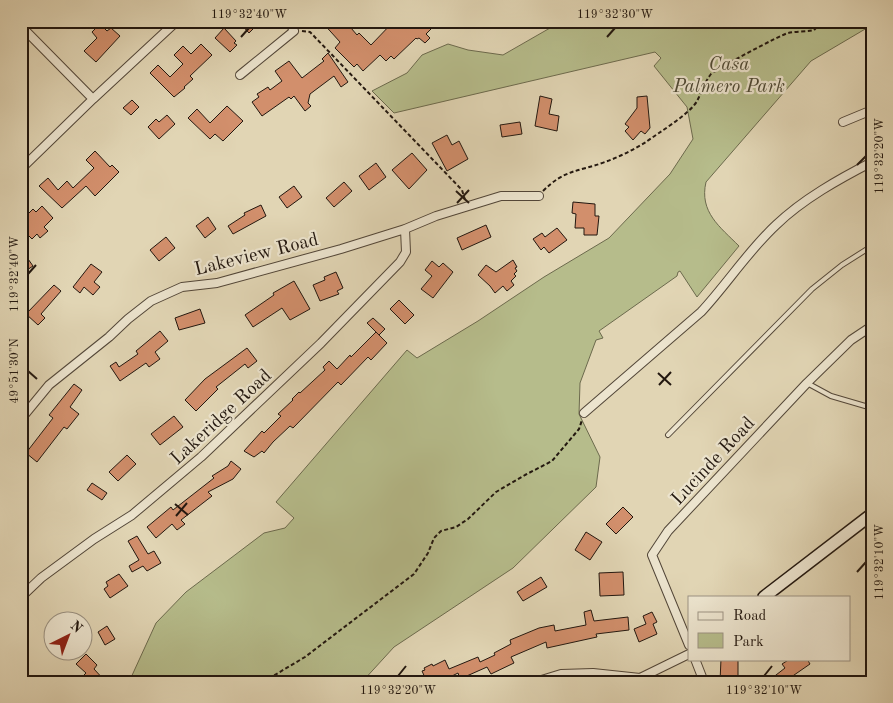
<svg xmlns="http://www.w3.org/2000/svg" width="893" height="703" font-family="'Old Standard TT',serif">
<rect width="100%" height="100%" fill="#e1d5b4"/>
<filter id="stains"><feTurbulence type="fractalNoise" baseFrequency=".004" numOctaves="4"/><feColorMatrix values="0 0 0 0 .2 0 0 0 0 .09 0 0 0 0 .02 0 0 0 .5 -.17"/></filter>
<radialGradient id="worn" r=".72"><stop offset=".6" stop-color="#630" stop-opacity="0"/><stop offset="1" stop-color="#630" stop-opacity=".3"/></radialGradient>
<!-- green -->
<path fill="#b6bc8b" stroke="#6c6a4d" d="M558 21H872V25L811 61 706 182C699 212 720 227 739 246L697 297 680 271 678 272 677 276 599 331 603 338 596 340 580 383 579 414 600 457 596 487 513 568 394 647 362 682H129L156 623 186 592 264 533 285 528 294 518 276 502 407 350 417 358 478 321 544 277 609 238 670 174 693 139 687 107 654 66 661 58 655 52 394 113 372 91 407 73 422 55 448 44 468 50 503 55 550 28Z"/>
<!-- building -->
<path fill="#d28f6c" stroke="#22170f" d="M238 21H261L249 33Z
M321 21H345L357 35 359 33 371 45 394 21H439L426 34 430 38 425 43 419 38 417 39 416 38 394 59 391 56 386 61 380 55 363 71 357 64 354 67 335 48 340 42Z
M100 24 107 31 111 28 120 36 96 62 84 51 97 38 92 32Z
M224 28 236 41 234 43 237 45 230 52 215 38Z
M201 44 212 55 190 76 193 79 184 87 185 88 174 97 150 73 158 65 170 77 183 64 174 55 183 46 191 54Z
M328 53 348 82 341 87 334 76 310 94 308 103 311 106 305 111 294 96 291 99 289 97 262 116 252 102 259 97 257 94 268 87 270 90 282 81 275 71 289 61 302 78 324 61 322 59Z
M540 96 552 99 549 114 559 116 557 131 535 126Z
M647 96 650 128 645 134 641 131 633 140 625 131 629 127 625 124 637 108V97Z
M132 100 139 107 131 115 123 108Z
M227 106 243 121 223 141 215 134 210 139 188 118 197 109 210 123Z
M167 115 175 124 159 139 148 127 156 119 159 122Z
M520 122 522 134 502 137 500 125Z
M447 135 452 145 459 141 468 159 447 171 432 143Z
M95 151 110 167 112 165 119 172 95 196 86 186 62 208 39 186 48 178 58 190 67 181 73 188 94 168 86 160Z
M412 153 427 170 409 189 392 170Z
M376 163 386 177 369 190 359 176Z
M344 182 352 191 334 207 326 198Z
M294 186 302 197 287 208 279 197Z
M573 202 595 204V216H599L597 235H584V228H575L576 214 572 213Z
M261 205 266 216 233 234 228 226 245 215 244 213Z
M42 206 53 218 44 227 48 231 40 238 37 234 32 239 21 228V211L26 216 33 209 36 212Z
M208 217 216 229 205 238 196 226Z
M486 225 491 237 462 250 457 238Z
M557 228 567 240 549 253 544 247 541 250 533 239 542 233 545 237Z
M166 237 175 248 159 261 150 250Z
M21 249 33 266 21 274Z
M513 260 517 267 515 268 517 271 514 274 516 276 511 281 514 285 507 291 503 286 495 293 490 286 478 275 486 265 496 272Z
M432 261 439 267 443 263 453 272 433 298 421 289 432 276 425 270Z
M91 264 102 272 94 282 100 287 93 295 84 287 80 293 73 287Z
M336 272 343 288 337 291 339 294 320 301 313 285 325 280 324 277Z
M294 281 310 309 290 320 282 308 253 327 245 315 274 295 273 293Z
M54 285 61 291 41 314 45 318 38 325 26 314Z
M399 300 414 315 405 324 390 309Z
M200 309 205 323 179 330 175 318Z
M373 318 385 329 379 335 367 323Z
M160 331 168 341 155 352 160 359 149 367 146 363 120 381 110 366 116 362 119 367 138 354 136 351Z
M376 332 387 343 371 360 368 357 341 385 338 382 293 428 290 426 273 442 264 453 262 451 254 457 244 451 262 431 264 433 281 416 278 414 293 400 292 399 299 392 300 393 325 370 323 367 329 361 337 369 350 355 351 357Z
M247 348 257 361 248 368 245 364 216 387 218 389 196 411 185 400 205 379Z
M74 384 82 390 70 407 79 414 67 429 64 427 37 462 26 453 53 418 49 415Z
M174 416 183 427 160 445 151 434Z
M127 455 136 464 118 481 109 472Z
M231 461 241 469 233 479 208 492 212 496 181 520 185 524 177 530 172 524 156 538 147 527 171 507 173 510 214 478 212 476 228 466Z
M92 483 107 493 102 500 87 490Z
M623 507 633 517 616 534 606 524Z
M586 532 602 542 590 560 575 550Z
M137 536 148 554 154 551 161 563 147 571 143 566 132 572 129 566 139 560 128 541Z
M623 572 624 595 600 596 599 573Z
M119 574 128 586 110 598 104 589 108 586 106 582Z
M541 577 547 587 523 601 517 592Z
M591 610 594 621 628 617 629 630 596 634 597 637 547 648 546 642 511 657 514 663 491 674 487 667 460 679 458 673 440 682H427L422 671 425 670 424 668 432 664 433 666 445 660 449 669 478 657 480 662 495 655 494 653 511 644 510 640 539 628 554 625 555 631 586 625 584 612Z
M652 612 657 622 653 624 657 634 639 642 634 629 646 624 643 616Z
M107 626 115 639 105 645 98 632Z
M86 654 97 665 94 669 106 682H77L86 673 76 664Z
M721 659H738V682H720Z
M790 659H807L810 664 784 682H767L785 668 782 664Z"/>
<g fill="none" stroke-linecap="round" stroke-linejoin="round">
<defs>
<path id="lane" d="M807 383 831 396 872 408
M668 435 812 289 842 265 872 246"/>
<path id="street" d="M21 26 93 99
M240 75 294 31 289 21
M843 122 872 110
M21 169 93 99 177 21
M584 413 701 312C727 284 748 251 776 225 803 199 839 179 872 162
M21 419 49 385 109 337 128 319 151 301 182 287 217 283 341 249 405 229 436 216 501 196H539
M21 597 41 578 94 539 132 515 201 457 321 343 400 262 406 252 405 229
M689 645 652 555 668 531 807 383 851 340 872 326
M695 659 704 682
M535 682 561 674 593 673 640 678 689 654"/>
<path id="secondary" d="M764 597 872 514"/>
</defs>
<!-- lane casing -->
<use href="#lane" stroke="#524638" stroke-width="6"/>
<!-- street casing -->
<use href="#street" stroke="#524638" stroke-width="10"/>
<!-- secondary casing -->
<use href="#secondary" stroke="#22170f" stroke-width="14"/>
<!-- path -->
<path stroke="#22170f" stroke-width="2" stroke-dasharray="4 2.5" stroke-linecap="butt" d="M302 31 310 32 462 190 465 200
M543 191C565 169 578 172 605 162 619 157 633 150 646 142 658 133 690 114 697 101 702 92 704 83 711 74 715 70 780 35 788 33 796 31 806 32 814 30L823 21
M263 682 305 657 414 574 428 553 434 538 441 531 456 527 468 519 496 492 525 475 552 461 579 429 582 420"/>
<!-- lane -->
<use href="#lane" stroke="#ece4ce" stroke-width="4"/>
<!-- street -->
<use href="#street" stroke="#ece4ce" stroke-width="8"/>
<!-- secondary -->
<use href="#secondary" stroke="#ece4ce" stroke-width="11"/>
</g>
<!-- ticks -->
<path fill="none" stroke="#22170f" stroke-width="2" d="M241 37 249 28M607 37 615 28M857 165 866 156M456 191 469 203M457 203 469 190M28 274 36 265M28 371 37 379M658 373 671 385M659 385 671 372M175 504 188 515M176 516 187 503M857 572 866 562M398 676 406 666M764 676 772 666"/>
<g text-anchor="middle" stroke-width="4.5" stroke-linejoin="round" paint-order="stroke">
<!-- park labels -->
<g font-size="19" font-style="italic" fill="#4e4934" stroke="#ece4ce">
<text x="729" y="70">Casa<tspan x="729" dy="22">Palmero Park</tspan></text>
</g>
<!-- street labels -->
<g font-size="19" fill="#22170f" stroke="#ece4ce">
<text transform="translate(256 253) rotate(-14)" y="7">Lakeview Road</text>
<text transform="translate(220 416) rotate(-43)" y="7">Lakeridge Road</text>
<text transform="translate(712 460) rotate(-47)" y="7">Lucinde Road</text>
</g>
</g>
<!-- margin -->
<rect width="893" height="703" fill="none" stroke="#e1d5b4" stroke-width="55"/>
<!-- legend -->
<rect x="688" y="596" width="162" height="65" fill="#ece4ce" stroke="#9b9282"/>
<rect x="698" y="612" width="25" height="8" fill="#ece4ce" stroke="#9b9282"/>
<text x="733" y="620" font-size="15" fill="#22170f">Road</text>
<rect x="698" y="633" width="25" height="15" fill="#b6bc8b" stroke="#9b9282"/>
<text x="733" y="646" font-size="15" fill="#22170f">Park</text>
<!-- north arrow -->
<g transform="translate(68 636) rotate(42)"><circle r="24" fill="#ece4ce" stroke="#9b9282"/>
<path d="M0-4L9 19L0 12L-9 19Z" fill="#8f2418"/>
<text y="-8" font-size="14" font-weight="bold" text-anchor="middle" fill="#22170f">N</text>
</g>
<rect x="28" y="28" width="838" height="648" fill="none" stroke="#22170f" stroke-width="2"/>
<g font-size="12" text-anchor="middle" fill="#22170f">
<text x="249" y="18">119°32'40"W</text>
<text x="615" y="18">119°32'30"W</text>
<text transform="translate(879 156) rotate(-90)" y="4">119°32'20"W</text>
<text transform="translate(14 274) rotate(-90)" y="4">119°32'40"W</text>
<text transform="translate(14 371) rotate(-90)" y="4">49°51'30"N</text>
<text transform="translate(879 562) rotate(-90)" y="4">119°32'10"W</text>
<text x="398" y="694">119°32'20"W</text>
<text x="764" y="694">119°32'10"W</text>
</g>
<rect width="100%" height="100%" filter="url(#stains)"/>
<rect width="100%" height="100%" fill="url(#worn)"/>
</svg>
